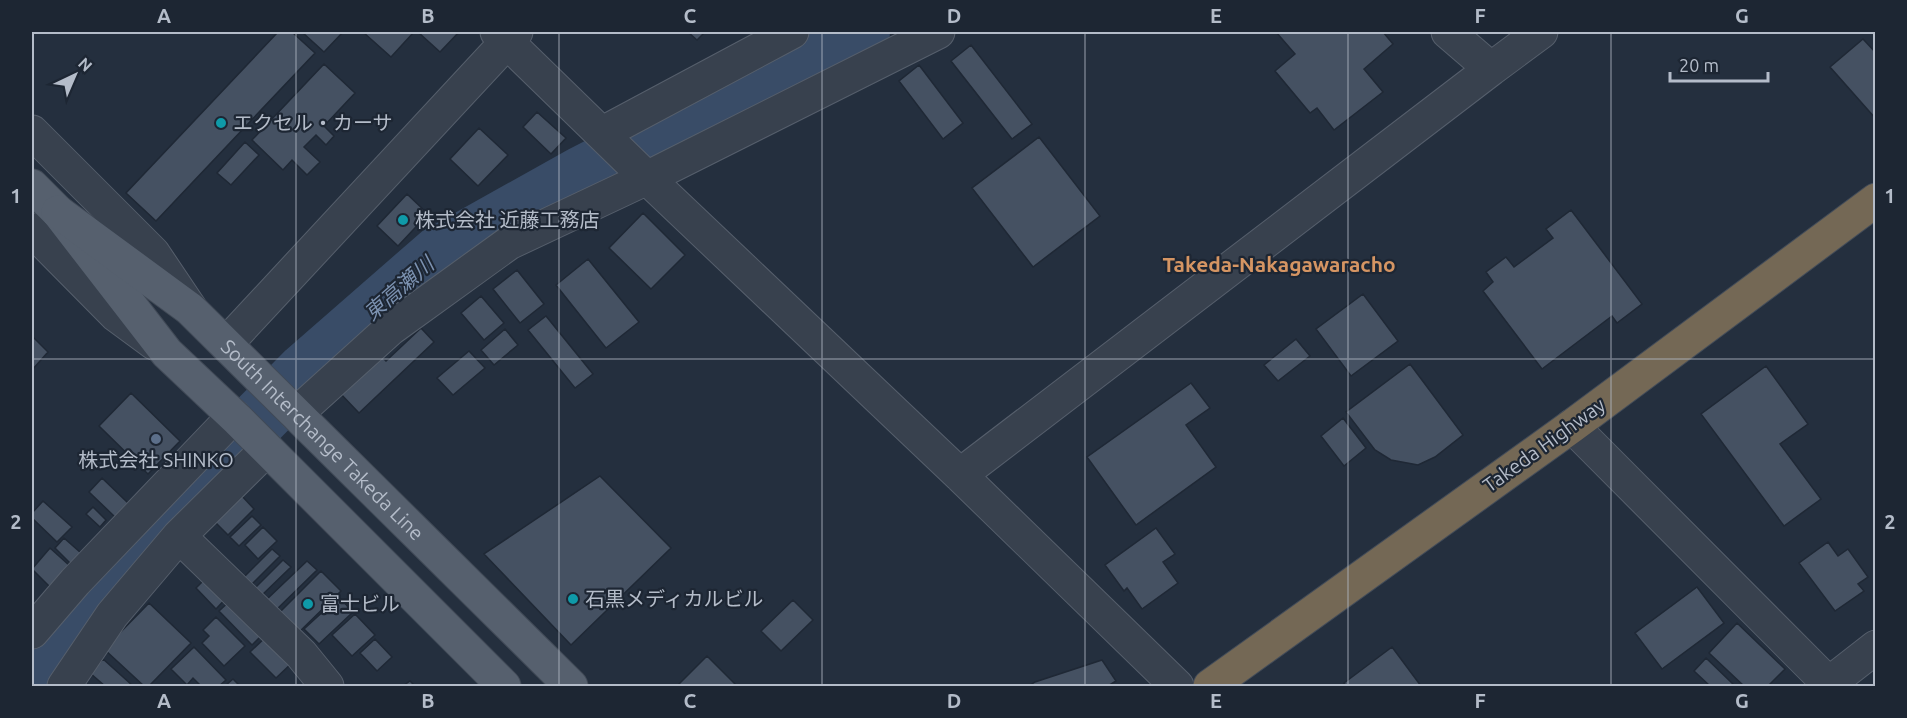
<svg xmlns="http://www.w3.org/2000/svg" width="1907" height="718" font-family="Ubuntu,'Noto Sans JP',sans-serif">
<rect width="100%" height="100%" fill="#242f3e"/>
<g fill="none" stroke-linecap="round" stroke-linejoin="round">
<!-- river -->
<path stroke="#394c67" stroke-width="58" d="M32 670 113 572 219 459 306 371 439 255 582 175 861 32"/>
</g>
<!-- building -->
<path fill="#455162" stroke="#1f2835" stroke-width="1.5" d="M278 32H292L315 53 156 221 126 193Z
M302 32H343L324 52Z
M363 32H411L413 33 391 57Z
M418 32H459L440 52Z
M688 32H705L697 40Z
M1276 32H1383L1393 44 1364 69 1383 92 1334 130 1317 108 1310 113 1275 71 1295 54Z
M1863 39 1876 53V119L1830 67Z
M971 45 1032 124 1012 139 951 61Z
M324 64 355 93 324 126 334 136 326 145 316 135 304 147 320 162 307 175 292 160 283 170 252 140Z
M919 65 963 123 943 139 899 81Z
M537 112 566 138 551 154 523 127Z
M479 128 508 155 478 186 450 159Z
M1039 137 1100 216 1033 267 972 188Z
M245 142 259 155 231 185 217 173Z
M407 194 428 214 398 246 377 226Z
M1571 210 1642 304 1617 323 1612 316 1542 369 1483 291 1493 282 1486 272 1506 257 1514 267 1553 238 1546 229Z
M643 213 685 255 651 289 609 248Z
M588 259 639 322 606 348 556 285Z
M517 270 544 304 520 323 493 289Z
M1363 294 1398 341 1351 376 1316 329Z
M481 296 504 323 484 340 461 313Z
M546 316 593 374 575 388 528 330Z
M421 328 434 342 359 413 339 392 379 354 386 361Z
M505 329 518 345 494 365 481 350Z
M32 336 48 352 32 370Z
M1296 339 1310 356 1278 381 1264 365Z
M469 351 485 368 453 395 437 378Z
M1410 364 1463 435 1435 457 1418 465 1391 460 1375 450 1346 412Z
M1766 366 1808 424 1780 444 1821 499 1784 526 1701 414Z
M1191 383 1210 408 1186 425 1216 467 1136 525 1087 457Z
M131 393 180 441 148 474 99 426Z
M1343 418 1366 448 1344 466 1321 436Z
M600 476 671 548 571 645 484 554Z
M102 478 128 503 115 517 89 492Z
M241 495 254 509 228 535 215 522Z
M43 501 72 527 57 542 32 518V513Z
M93 507 106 520 100 527 86 514Z
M252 516 261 525 239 546 230 537Z
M263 527 277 541 258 559 245 545Z
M1156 528 1175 554 1163 562 1178 583 1142 609 1127 588 1124 591 1105 565Z
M64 538 81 553 71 564 55 548Z
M1828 542 1838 556 1848 549 1868 577 1858 584 1864 591 1835 611 1799 563Z
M50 548 70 566 50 587 32 569Z
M272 549 280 556 251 585 243 578Z
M283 560 291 567 261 596 254 589Z
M307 561 317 570 274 612 264 602Z
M321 571 341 591 294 637 275 617Z
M210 574 230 594 216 609 196 588Z
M1697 587 1724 623 1662 669 1635 633Z
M339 597 353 612 319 644 304 629Z
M233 598 266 631 252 645 219 611Z
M793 600 813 620 781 651 761 631Z
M149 603 191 643 149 686H144L104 649Z
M355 614 375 635 352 656 332 635Z
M216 617 245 646 224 666 202 643 209 636 203 630Z
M1737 623 1785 669 1768 686H1744L1709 653Z
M268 635 294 661 276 678 250 652Z
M375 639 392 657 377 671 360 653Z
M194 647 226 680 219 686H201L193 678 187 685 171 669Z
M1392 647 1421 686H1347L1344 683Z
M707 656 737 686H677Z
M1706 658 1735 686H1710L1694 671Z
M103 659 133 686H105L90 673Z
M1102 660 1116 681 1108 686H1029L1035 682Z
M233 679 240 686H225Z
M410 681 415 686H403Z"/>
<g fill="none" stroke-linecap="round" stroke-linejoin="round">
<defs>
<path id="minor" d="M497 32 647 178 960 475 1177 686
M1448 32 1491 69 1541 32
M32 132 153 253 190 308
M603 133 792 32
M32 230 116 315 154 343
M226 344 516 32
M296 414 390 329 509 243 647 178 938 32
M1572 426 1831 686
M960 475 1491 69
M179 536 301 654 327 686
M32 632 75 582 234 416
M64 686 112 615 179 536 267 449
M1826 686 1876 647"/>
<g id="major">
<path d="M32 186 58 212 167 353 238 420 504 686"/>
<path id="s1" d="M58 212 190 309 571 686"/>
</g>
<path id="highway" d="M1210 686 1572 426 1876 200"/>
</defs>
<!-- minor casing -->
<use href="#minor" stroke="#565f6c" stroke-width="35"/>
<!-- major casing -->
<use href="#major" stroke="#414a57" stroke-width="35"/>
<!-- highway casing -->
<use href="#highway" stroke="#434c59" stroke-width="35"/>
<!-- minor -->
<use href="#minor" stroke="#38414e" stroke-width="33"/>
<!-- major -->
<use href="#major" stroke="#56606e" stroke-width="33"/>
<!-- highway -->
<use href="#highway" stroke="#746855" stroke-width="33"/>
</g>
<!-- grid -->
<path fill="none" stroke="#b4bcc9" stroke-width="1.5" stroke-opacity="0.55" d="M296 32V686M559 32V686M822 32V686M1085 32V686M1348 32V686M1611 32V686M32 359H1876"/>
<!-- markers -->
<g fill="#0f9aa8" stroke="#1d2633" stroke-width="2">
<circle cx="221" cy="123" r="6"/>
<circle cx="403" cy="220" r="6"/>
<circle cx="573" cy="599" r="6"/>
<circle cx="308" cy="604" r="6"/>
</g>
<circle fill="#5c6f8a" stroke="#1d2633" stroke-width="2" cx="156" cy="439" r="6"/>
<g text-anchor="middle" stroke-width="4.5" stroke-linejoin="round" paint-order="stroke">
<!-- poi labels -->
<g font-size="20" fill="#b4bcc9" stroke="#1d2633" text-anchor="start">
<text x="233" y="130">エクセル・カーサ</text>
<text x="415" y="227">株式会社 近藤工務店</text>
<text x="156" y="467" text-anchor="middle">株式会社 SHINKO</text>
<text x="585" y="606">石黒メディカルビル</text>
<text x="320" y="611">富士ビル</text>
</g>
<!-- street labels -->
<g font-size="20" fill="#b4bcc9" stroke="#1d2633">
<text dy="7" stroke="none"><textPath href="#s1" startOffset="350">South Interchange Takeda Line</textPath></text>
<text transform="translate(1544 445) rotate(-36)" y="7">Takeda Highway</text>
</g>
<!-- neighbourhood labels -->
<g font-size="21" font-weight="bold" fill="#d59563" stroke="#1d2633">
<text x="1279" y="272">Takeda-Nakagawaracho</text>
</g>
<!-- water labels -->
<g font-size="21" font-style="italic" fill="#7c92b1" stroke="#1d2633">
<text transform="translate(399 289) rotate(-41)" y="7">東高瀬川</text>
</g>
</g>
<!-- border -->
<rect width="1907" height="718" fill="none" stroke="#1d2633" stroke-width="66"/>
<!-- north arrow -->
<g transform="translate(75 75) rotate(44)" stroke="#1d2633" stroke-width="4.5" paint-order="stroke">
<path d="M0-4.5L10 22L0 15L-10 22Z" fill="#b4bcc9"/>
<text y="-9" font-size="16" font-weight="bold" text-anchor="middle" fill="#b4bcc9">N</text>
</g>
<!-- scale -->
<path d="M1670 72v9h98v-9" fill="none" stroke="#b4bcc9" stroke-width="3"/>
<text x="1679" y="72" font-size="18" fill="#b4bcc9" stroke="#1d2633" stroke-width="4.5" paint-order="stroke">20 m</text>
<rect x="33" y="33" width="1841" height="652" fill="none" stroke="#b4bcc9" stroke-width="2"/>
<g font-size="20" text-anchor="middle" font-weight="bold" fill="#b4bcc9">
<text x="164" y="23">A</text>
<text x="428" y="23">B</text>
<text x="690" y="23">C</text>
<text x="954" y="23">D</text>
<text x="1216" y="23">E</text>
<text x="1480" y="23">F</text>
<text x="1742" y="23">G</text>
<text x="16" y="203">1</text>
<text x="1890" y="203">1</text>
<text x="16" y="529">2</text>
<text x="1890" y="529">2</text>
<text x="164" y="708">A</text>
<text x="428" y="708">B</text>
<text x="690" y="708">C</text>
<text x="954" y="708">D</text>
<text x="1216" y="708">E</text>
<text x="1480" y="708">F</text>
<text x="1742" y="708">G</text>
</g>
</svg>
